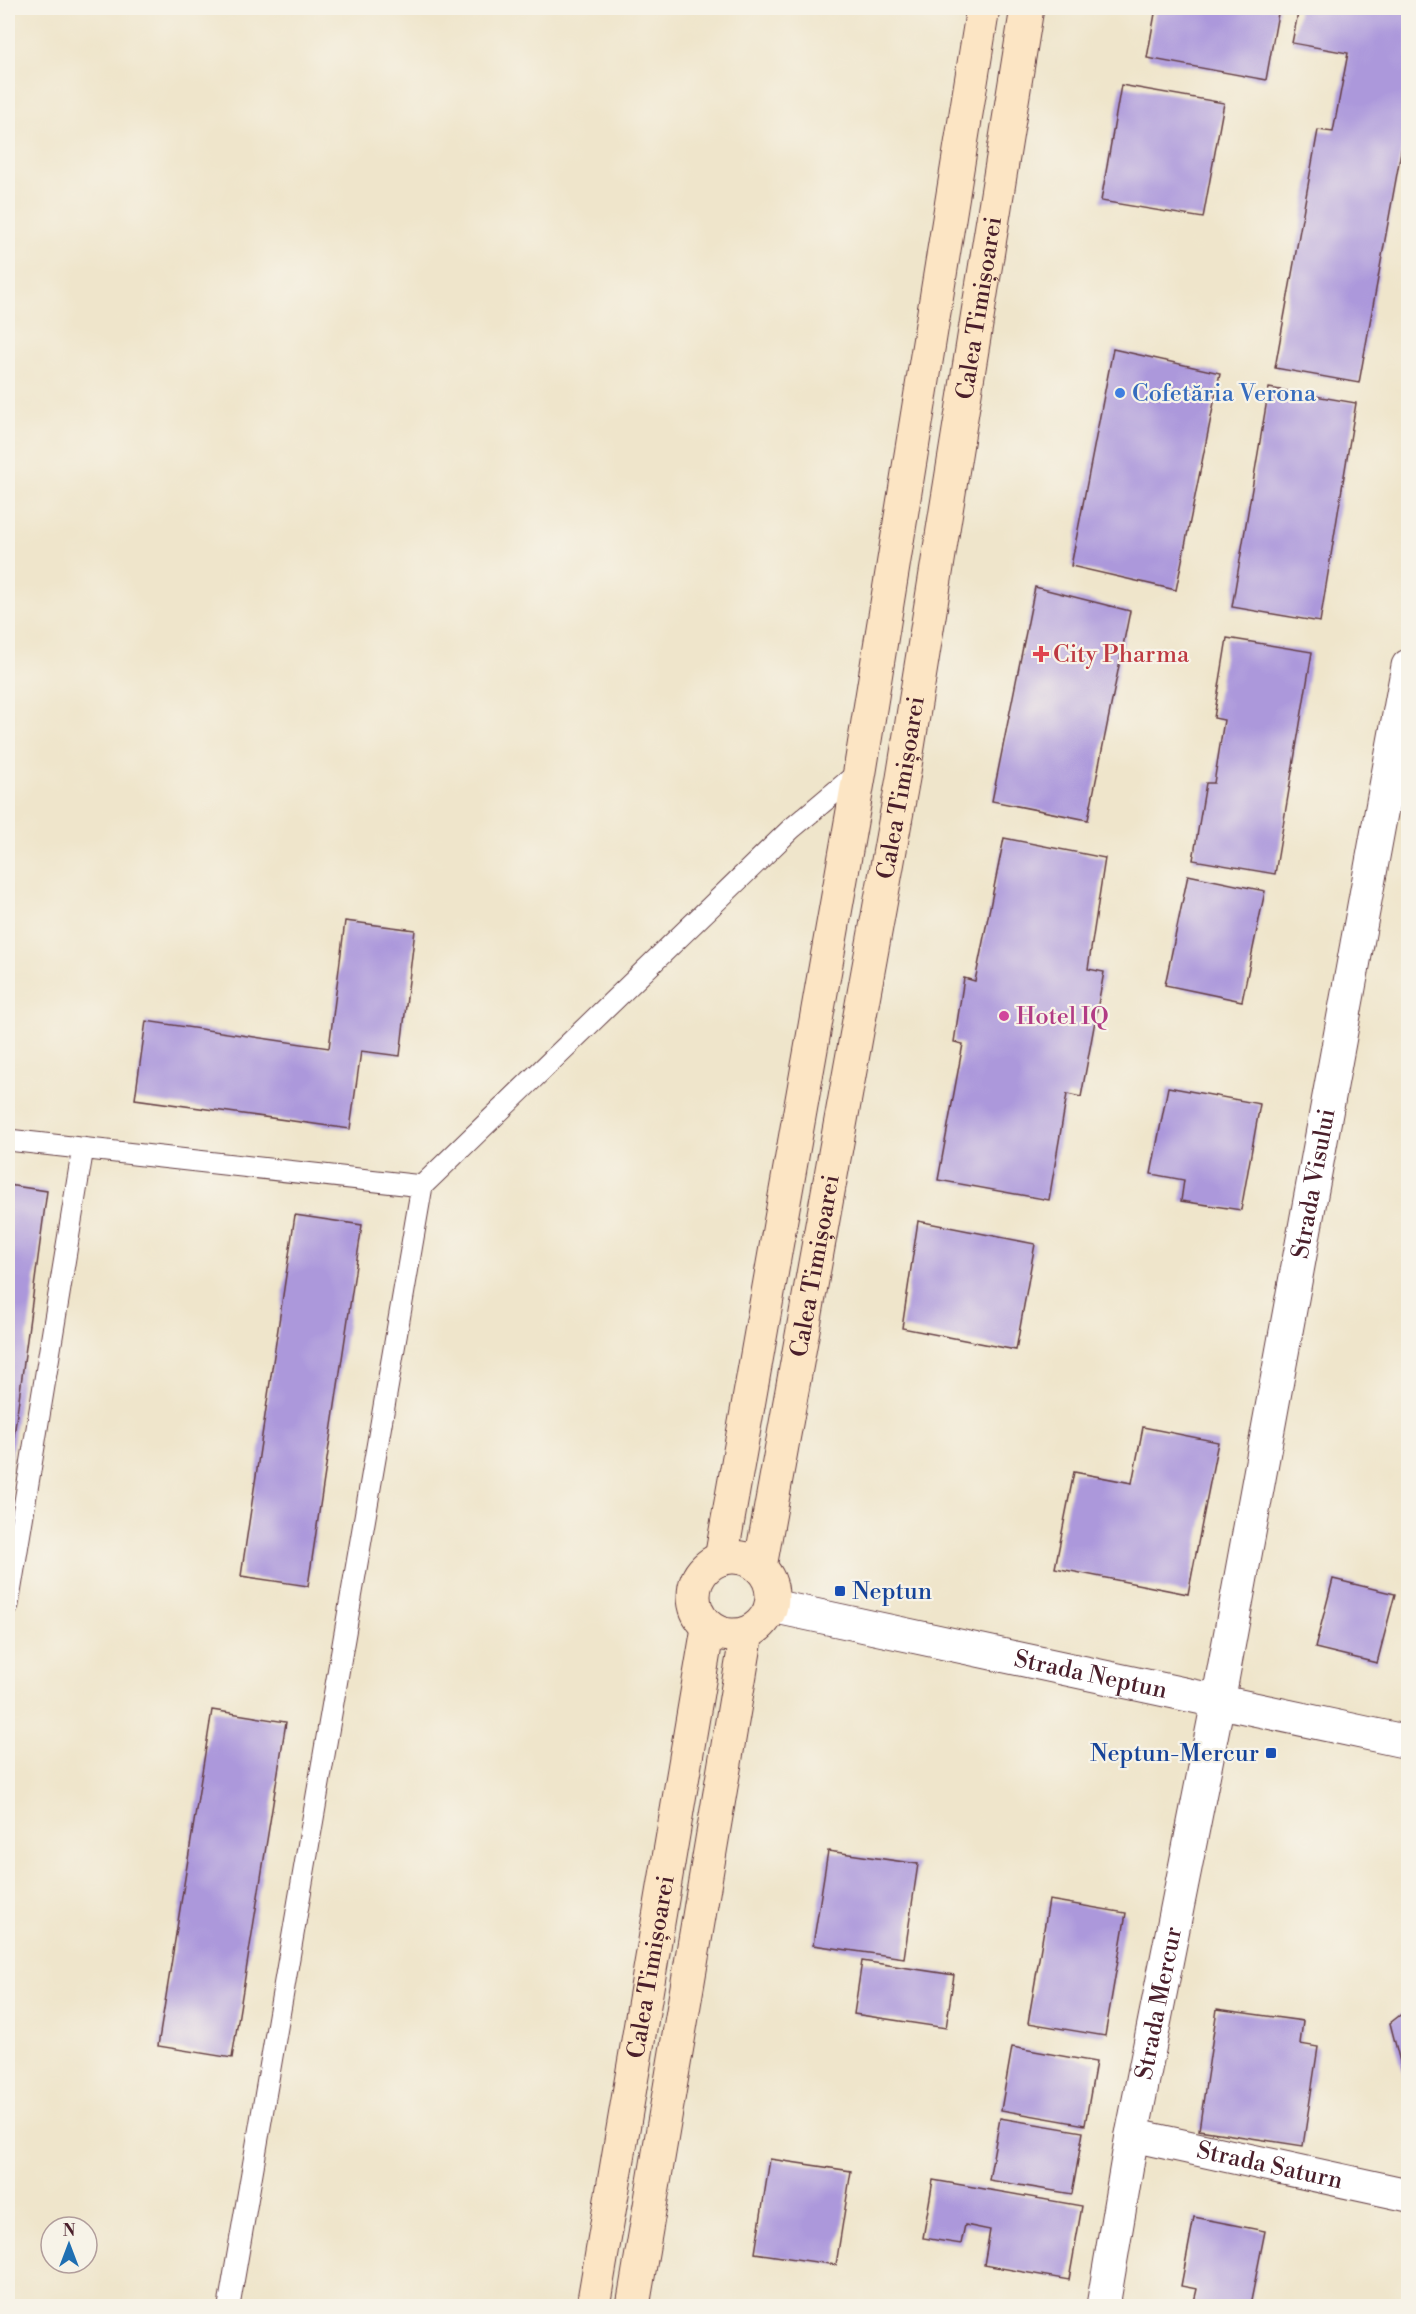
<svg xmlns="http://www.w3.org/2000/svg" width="1416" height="2314" font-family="'Libre Bodoni',serif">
<rect width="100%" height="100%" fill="#f7f3e8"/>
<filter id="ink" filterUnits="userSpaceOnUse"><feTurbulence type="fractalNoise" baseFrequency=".0167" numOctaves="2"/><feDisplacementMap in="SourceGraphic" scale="12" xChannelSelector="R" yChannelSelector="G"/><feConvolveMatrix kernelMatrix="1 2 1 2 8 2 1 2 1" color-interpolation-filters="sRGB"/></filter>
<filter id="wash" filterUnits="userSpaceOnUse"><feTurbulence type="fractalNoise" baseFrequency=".008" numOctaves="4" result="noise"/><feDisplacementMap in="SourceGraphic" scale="24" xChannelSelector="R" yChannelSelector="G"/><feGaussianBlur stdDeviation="1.35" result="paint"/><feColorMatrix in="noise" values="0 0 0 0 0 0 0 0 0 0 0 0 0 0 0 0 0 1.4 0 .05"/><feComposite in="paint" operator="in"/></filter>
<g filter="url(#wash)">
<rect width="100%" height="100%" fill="#efe5cb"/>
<g id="blocks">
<!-- building -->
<path fill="#ac98db" d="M1156 8H1279L1266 80 1147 58Z
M1299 8H1408V113L1359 383 1275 368 1318 130 1333 132 1348 53 1292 43Z
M1121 85 1224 103 1203 218 1101 201Z
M1113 349 1220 373 1176 590 1071 566Z
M1269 388 1356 403 1320 622 1232 607Z
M1035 587 1130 611 1088 820 992 801Z
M1227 638 1312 652 1275 874 1193 860 1206 783H1214L1224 720 1214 718Z
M1004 838 1105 858 1088 969 1104 972 1081 1097 1067 1094 1049 1200 938 1180 963 1044 954 1042 964 978 975 981Z
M1188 875 1265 891 1242 1001 1165 985Z
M345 921 415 930 400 1056 361 1051 350 1129 135 1099 146 1021 329 1048Z
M1168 1087 1260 1104 1241 1210 1181 1201 1184 1180 1151 1174Z
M8 1185 47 1191 9 1473H8Z
M295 1215 362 1225 308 1586 241 1576Z
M918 1221 1035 1244 1016 1350 902 1328Z
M1143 1427 1218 1442 1188 1594 1055 1568 1074 1472 1132 1483Z
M1333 1579 1395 1594 1377 1663 1315 1648Z
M212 1710 286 1722 232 2058 158 2046Z
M828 1851 918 1864 904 1958 813 1945Z
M1049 1900 1126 1913 1105 2036 1028 2023Z
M862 1961 954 1975 946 2028 854 2014Z
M1217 2009 1303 2021 1300 2044 1318 2047 1303 2146 1199 2130Z
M1408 2009V2093L1390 2023Z
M1012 2047 1096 2062 1085 2125 1001 2110Z
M1000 2118 1083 2132 1072 2194 989 2180Z
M770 2159 851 2171 836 2265 755 2253Z
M933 2180 1082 2206 1069 2280 984 2265 990 2230 965 2225 961 2244 923 2238Z
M1194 2217 1265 2231 1250 2306H1193L1197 2289 1181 2286Z"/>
</g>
</g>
<g filter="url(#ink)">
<use href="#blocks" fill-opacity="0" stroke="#633d43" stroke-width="1.5"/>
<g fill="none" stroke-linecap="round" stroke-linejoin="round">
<defs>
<path id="service" d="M8 1140 422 1186
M8 1605 83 1148
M229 2306 422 1186 791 829 860 771"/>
<g id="minor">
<path id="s1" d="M1132 2135 1408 2195"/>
<path id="s2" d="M1103 2306 1132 2135 1218 1702 1408 666"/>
</g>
<g id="tertiary">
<path id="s3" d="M772 1606 1408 1742"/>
</g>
<g id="secondary">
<circle cx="733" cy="1596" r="39"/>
<path d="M721 1559 860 771 983 8"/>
<path id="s4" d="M760 1567 903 778 1027 8"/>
<path id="s5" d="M593 2306 708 1628"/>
<path d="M633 2306 747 1633"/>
</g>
</defs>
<!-- service casing -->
<use href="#service" stroke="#633d43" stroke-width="23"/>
<!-- minor casing -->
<use href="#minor" stroke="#633d43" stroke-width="35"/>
<!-- tertiary casing -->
<use href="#tertiary" stroke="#633d43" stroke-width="35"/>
<!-- secondary casing -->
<use href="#secondary" stroke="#633d43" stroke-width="35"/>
<!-- service -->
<use href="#service" stroke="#fff" stroke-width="21"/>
<!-- minor -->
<use href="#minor" stroke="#fff" stroke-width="33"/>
<!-- tertiary -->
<use href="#tertiary" stroke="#fff" stroke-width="33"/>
<!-- secondary -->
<use href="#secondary" stroke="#fce5c4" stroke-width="33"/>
</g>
</g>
<!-- markers -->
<circle fill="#3f7fe0" stroke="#f7f3e8" stroke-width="2" cx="1120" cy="393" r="6"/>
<path fill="#e0444e" stroke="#f7f3e8" stroke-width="2" d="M1038 645h6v6h6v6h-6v6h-6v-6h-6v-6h6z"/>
<circle fill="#d1479c" stroke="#f7f3e8" stroke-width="2" cx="1004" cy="1016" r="6"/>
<g fill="#1a4fb4" stroke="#f7f3e8" stroke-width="2">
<rect x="834" y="1585" width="12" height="12" rx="3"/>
<rect x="1265" y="1747" width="12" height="12" rx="3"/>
</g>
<g text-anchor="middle" stroke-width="4.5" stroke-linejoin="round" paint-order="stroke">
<!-- street labels -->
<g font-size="24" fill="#4a1f2b" stroke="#f7f3e8">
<text dy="8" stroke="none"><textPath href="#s4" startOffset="1278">Calea Timișoarei</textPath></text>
<text dy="8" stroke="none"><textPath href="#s4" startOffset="792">Calea Timișoarei</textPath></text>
<text dy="8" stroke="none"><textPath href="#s2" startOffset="1142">Strada Visului</textPath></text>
<text dy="8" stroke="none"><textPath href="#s4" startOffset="306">Calea Timișoarei</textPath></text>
<text dy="8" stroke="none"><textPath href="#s3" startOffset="326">Strada Neptun</textPath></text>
<text dy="8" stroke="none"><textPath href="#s5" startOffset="344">Calea Timișoarei</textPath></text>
<text dy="8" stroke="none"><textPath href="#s2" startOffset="308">Strada Mercur</textPath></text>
<text dy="8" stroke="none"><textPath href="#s1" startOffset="141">Strada Saturn</textPath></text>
</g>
<!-- shop labels -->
<g font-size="24" fill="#366cbe" stroke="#f7f3e8" text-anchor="start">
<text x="1132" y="401">Cofetăria Verona</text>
</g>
<!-- health labels -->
<g font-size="24" fill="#be3a42" stroke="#f7f3e8" text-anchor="start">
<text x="1053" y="662">City Pharma</text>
</g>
<!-- hotel labels -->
<g font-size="24" fill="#b23c85" stroke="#f7f3e8" text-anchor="start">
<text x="1016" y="1024">Hotel IQ</text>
</g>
<!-- transit labels -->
<g font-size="24" fill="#164399" stroke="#f7f3e8" text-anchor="start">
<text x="852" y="1599">Neptun</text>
<text x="1259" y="1761" text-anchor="end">Neptun-Mercur</text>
</g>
</g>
<!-- margin -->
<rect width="1416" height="2314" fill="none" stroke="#f7f3e8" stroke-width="30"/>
<!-- north arrow -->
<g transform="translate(69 2245)"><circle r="28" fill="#f7f3e8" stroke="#b29e9c" stroke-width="1.5"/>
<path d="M0-4.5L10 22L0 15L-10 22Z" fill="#1f6fb2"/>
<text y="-9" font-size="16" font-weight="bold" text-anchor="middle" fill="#4a1f2b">N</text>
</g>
</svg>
